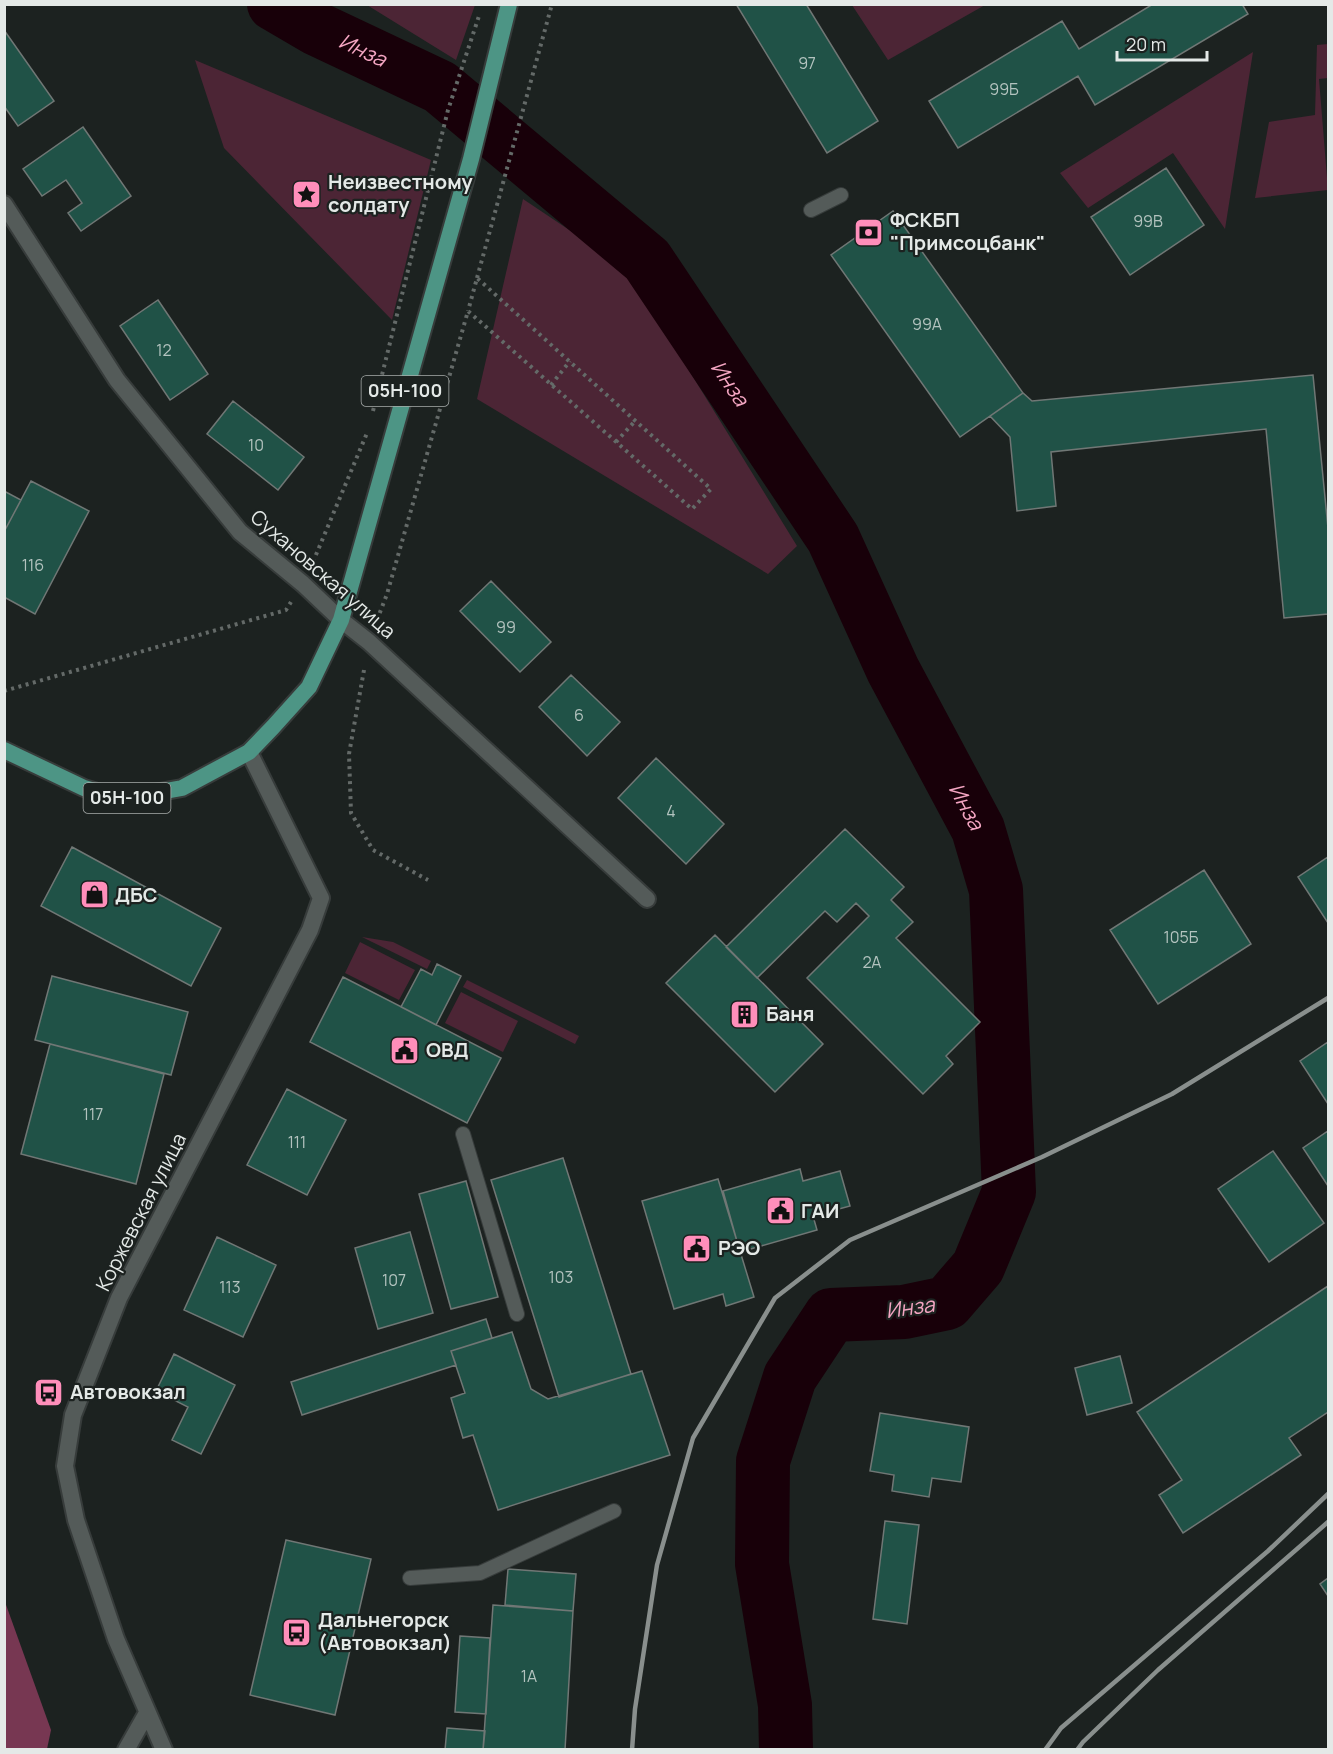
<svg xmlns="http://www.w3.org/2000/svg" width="1333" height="1754" font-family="Manrope,sans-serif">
<rect width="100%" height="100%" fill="#1c2220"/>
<!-- green -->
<path fill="#4c2535" d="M367 5H475L456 60Z
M852 5H985L888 60Z
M1328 44V78L1319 79 1328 190 1255 198 1269 122 1315 115 1317 45Z
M1253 52 1225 229 1173 153 1088 208 1060 173Z
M195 60 431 160 392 320 224 148Z
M523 199 626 268 797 546 768 574 477 399Z
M362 937 393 942 431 961 427 969Z
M360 942 415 970 399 1000 345 973Z
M467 980 579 1036 575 1044 463 987Z
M461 992 518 1021 503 1052 445 1023Z"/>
<!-- forest -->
<path fill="#773752" d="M5 1602 51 1730 47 1749H5Z"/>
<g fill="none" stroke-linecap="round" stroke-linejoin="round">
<!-- river -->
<path stroke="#180009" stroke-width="54" id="s1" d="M274 4 315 28 440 87 647 260 833 538 893 670 978 829 996 890 1009 1192 978 1267 947 1303 904 1312 831 1315 790 1377 763 1461 762 1564 785 1705 786 1750"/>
</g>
<!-- building -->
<path fill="#205247" stroke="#707775" stroke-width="1.5" d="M736 4H806L878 121 827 153Z
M1153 4H1242L1248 14 1095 105 1078 76 958 148 929 101 1062 21 1079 49Z
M4 30 54 101 18 126 4 106Z
M83 127 131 196 81 231 68 213 82 203 66 180 42 196 23 169Z
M1166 168 1204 225 1130 275 1091 217Z
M893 211 1023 393 960 437 831 255Z
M158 300 208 374 170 400 120 326Z
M1313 375 1328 528V614L1284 618 1266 429 1051 452 1056 506 1017 511 1010 437 990 416 1023 393 1032 401Z
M233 401 304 457 278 490 207 434Z
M31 481 89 511 35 614 4 597V532Z
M4 491 21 500 4 532Z
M491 581 551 642 520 672 460 611Z
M571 675 620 722 587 756 539 707Z
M656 758 724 824 686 864 618 798Z
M845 829 904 887 891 900 913 922 896 938 980 1022 946 1056 953 1064 923 1094 807 978 869 916 856 903 837 922 825 911 757 978 726 947Z
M72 847 221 928 191 986 41 906Z
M1328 857V923L1298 877Z
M1204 870 1251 944 1158 1004 1110 930Z
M715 935 823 1044 775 1092 666 983Z
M437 964 461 976 436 1025 401 1007 421 969 432 975Z
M52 976 188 1012 171 1075 35 1040Z
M343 977 501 1058 467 1123 310 1042Z
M1328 1042V1104L1300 1061Z
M50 1044 164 1074 136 1184 21 1154Z
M287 1089 346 1120 307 1195 247 1165Z
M1328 1131V1186L1303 1148Z
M1273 1151 1324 1223 1269 1262 1218 1189Z
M563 1158 631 1374 559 1397 491 1180Z
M800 1169 803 1181 840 1171 850 1206 813 1216 817 1230 740 1252 723 1191Z
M718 1179 754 1297 726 1306 723 1294 674 1309 642 1201Z
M466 1181 498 1297 451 1309 419 1194Z
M410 1232 433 1313 378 1329 355 1248Z
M217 1237 276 1265 243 1337 184 1310Z
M1328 1286V1412L1289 1438 1301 1455 1183 1533 1159 1495 1182 1480 1137 1412Z
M486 1319 492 1338 451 1351 456 1365 302 1415 291 1382Z
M512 1332 531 1389 548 1399 642 1371 670 1455 498 1510 473 1435 463 1438 451 1398 465 1393 451 1351Z
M174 1354 235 1385 201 1454 172 1440 188 1407 156 1391Z
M1120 1356 1132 1403 1087 1415 1075 1368Z
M880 1413 969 1427 961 1482 932 1478 929 1497 892 1491 894 1475 870 1471Z
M885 1521 919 1525 907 1624 873 1619Z
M286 1540 371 1559 335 1715 250 1695Z
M508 1569 576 1574 573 1611 505 1605Z
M1328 1578V1596L1320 1584Z
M493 1605 573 1611 565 1750H483Z
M460 1636 490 1638 486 1714 455 1712Z
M447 1728 485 1731 483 1750H445Z"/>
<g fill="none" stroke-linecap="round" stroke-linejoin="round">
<defs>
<path id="service" d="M811 210 841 195
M463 1134 517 1314
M410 1578 480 1573 614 1511"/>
<path id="minor" d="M4 204 117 380 240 532 303 584 341 620 369 642 647 899
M126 1750 147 1713
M164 1750 116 1639 76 1520 65 1466 73 1415 119 1298 310 930 321 898 249 752"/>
<path id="primary" d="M4 750 84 788 121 799 182 788 249 752 273 727 309 687 341 620 471 159 509 4"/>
</defs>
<!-- service casing -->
<use href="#service" stroke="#373c3b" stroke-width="16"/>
<!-- minor casing -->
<use href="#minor" stroke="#373c3b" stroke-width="20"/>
<!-- primary casing -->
<use href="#primary" stroke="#373c3b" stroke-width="20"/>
<!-- path -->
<path stroke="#646a68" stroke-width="4" stroke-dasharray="3 4.5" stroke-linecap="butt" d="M477 278 552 4
M551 385 570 361
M373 411 448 110 479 16
M616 442 636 420
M313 562 367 433
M377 620 387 594 468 311 692 509 711 489 477 278 468 311
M364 670 349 754 351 813 373 850 428 880
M4 691 286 610 291 602"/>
<!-- service -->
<use href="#service" stroke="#545b59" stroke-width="14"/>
<!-- minor -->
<use href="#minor" stroke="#545b59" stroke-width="16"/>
<!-- primary -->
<use href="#primary" stroke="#4d9585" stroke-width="16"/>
<!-- rail -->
<path stroke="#898f8d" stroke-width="4.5" d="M632 1750 635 1709 657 1565 693 1438 775 1298 850 1240 1042 1157 1172 1094 1328 998
M1045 1750 1061 1728 1268 1551 1328 1494
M1077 1750 1083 1742 1158 1670 1328 1522"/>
</g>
<!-- icons -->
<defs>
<symbol id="sight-square" viewBox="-11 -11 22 22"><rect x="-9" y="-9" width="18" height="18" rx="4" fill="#ff8eba" stroke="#1c2220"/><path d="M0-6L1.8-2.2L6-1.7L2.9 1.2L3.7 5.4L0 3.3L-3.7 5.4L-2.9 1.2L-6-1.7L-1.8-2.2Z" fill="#111"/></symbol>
<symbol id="bank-square" viewBox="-11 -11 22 22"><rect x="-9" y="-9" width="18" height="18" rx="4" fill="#ff8eba" stroke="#1c2220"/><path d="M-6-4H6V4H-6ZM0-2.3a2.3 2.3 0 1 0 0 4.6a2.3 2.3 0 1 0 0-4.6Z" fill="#111"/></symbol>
<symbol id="shop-square" viewBox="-11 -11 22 22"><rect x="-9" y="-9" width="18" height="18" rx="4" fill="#ff8eba" stroke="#1c2220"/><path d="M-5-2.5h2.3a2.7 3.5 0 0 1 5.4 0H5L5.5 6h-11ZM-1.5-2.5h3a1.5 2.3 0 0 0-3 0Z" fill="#111"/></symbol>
<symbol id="building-square" viewBox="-11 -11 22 22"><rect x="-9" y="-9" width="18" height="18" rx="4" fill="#ff8eba" stroke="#1c2220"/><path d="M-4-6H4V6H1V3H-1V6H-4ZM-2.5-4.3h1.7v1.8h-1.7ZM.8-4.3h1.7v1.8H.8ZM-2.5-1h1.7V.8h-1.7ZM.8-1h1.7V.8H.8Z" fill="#111"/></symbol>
<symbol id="civic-square" viewBox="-11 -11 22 22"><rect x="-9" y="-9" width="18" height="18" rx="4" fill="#ff8eba" stroke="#1c2220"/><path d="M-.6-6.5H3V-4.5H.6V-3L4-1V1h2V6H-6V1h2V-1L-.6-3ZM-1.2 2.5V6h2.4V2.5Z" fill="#111"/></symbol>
<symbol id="bus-square" viewBox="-11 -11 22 22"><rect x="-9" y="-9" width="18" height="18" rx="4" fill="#ff8eba" stroke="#1c2220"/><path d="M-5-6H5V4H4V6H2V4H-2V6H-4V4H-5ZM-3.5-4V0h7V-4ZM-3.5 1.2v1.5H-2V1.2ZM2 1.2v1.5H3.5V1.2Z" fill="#111"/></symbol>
</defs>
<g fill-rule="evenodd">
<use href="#sight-square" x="290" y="178" width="33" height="33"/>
<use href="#bank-square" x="852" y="216" width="33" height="33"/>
<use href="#shop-square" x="78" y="878" width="33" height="33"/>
<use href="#building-square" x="728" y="998" width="33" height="33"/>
<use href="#civic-square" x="388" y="1034" width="33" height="33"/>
<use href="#civic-square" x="764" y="1194" width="33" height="33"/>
<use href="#civic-square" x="680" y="1232" width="33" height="33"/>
<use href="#bus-square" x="32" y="1376" width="33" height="33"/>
<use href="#bus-square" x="280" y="1616" width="33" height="33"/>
</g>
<g text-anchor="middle" stroke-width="4.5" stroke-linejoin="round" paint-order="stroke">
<!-- number labels -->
<g font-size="16" fill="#b3c3bf">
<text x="807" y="69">97</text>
<text x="1004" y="95">99Б</text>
<text x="1148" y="227">99В</text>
<text x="927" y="330">99А</text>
<text x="164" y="356">12</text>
<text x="256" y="451">10</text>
<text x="33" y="571">116</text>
<text x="506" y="633">99</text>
<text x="579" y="721">6</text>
<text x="671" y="817">4</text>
<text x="1181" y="943">105Б</text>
<text x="872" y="968">2А</text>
<text x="93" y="1120">117</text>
<text x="297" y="1148">111</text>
<text x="561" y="1283">103</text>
<text x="394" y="1286">107</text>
<text x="230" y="1293">113</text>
<text x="529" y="1682">1А</text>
</g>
<!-- shield labels -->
<g fill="#1c2220" stroke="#a8adab" stroke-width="1.5">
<rect x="361.5" y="376" width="87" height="30" rx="4.5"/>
<rect x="83.5" y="783" width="87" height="30" rx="4.5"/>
</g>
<g font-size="18" font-weight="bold" fill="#e4e9e7">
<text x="405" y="397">05Н-100</text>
<text x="127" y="804">05Н-100</text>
</g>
<!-- poi labels -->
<g font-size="20" font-weight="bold" fill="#e4e9e7" stroke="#1c2220" text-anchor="start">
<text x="328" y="189">Неизвестному<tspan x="328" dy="23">солдату</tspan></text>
<text x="890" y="227">ФСКБП<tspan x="890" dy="23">"Примсоцбанк"</tspan></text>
<text x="115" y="902">ДБС</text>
<text x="766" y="1021">Баня</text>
<text x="426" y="1057">ОВД</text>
<text x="801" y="1218">ГАИ</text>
<text x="718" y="1255">РЭО</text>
<text x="70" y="1399">Автовокзал</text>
<text x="318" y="1627">Дальнегорск<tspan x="318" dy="23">(Автовокзал)</tspan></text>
</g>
<!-- street labels -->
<g font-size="20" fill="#e4e9e7" stroke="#1c2220">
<text transform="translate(323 574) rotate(41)" y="7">Сухановская улица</text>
<text transform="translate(141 1212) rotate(-63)" y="7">Коржевская улица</text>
</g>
<!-- water labels -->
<g font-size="21" font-style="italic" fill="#f4a5c2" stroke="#1c2220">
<text dy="7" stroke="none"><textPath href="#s1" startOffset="100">Инза</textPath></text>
<text dy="7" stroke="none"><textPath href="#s1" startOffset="604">Инза</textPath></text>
<text dy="7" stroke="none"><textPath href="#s1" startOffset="1090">Инза</textPath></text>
<text transform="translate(910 1308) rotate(-8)" y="7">Инза</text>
</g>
</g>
<!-- border -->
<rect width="1333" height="1754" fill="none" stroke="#e4e9e7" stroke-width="12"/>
<!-- scale -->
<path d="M1117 51v9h90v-9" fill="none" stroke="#e4e9e7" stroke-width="3"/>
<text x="1126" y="51" font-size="18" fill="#e4e9e7" stroke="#1c2220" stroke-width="4.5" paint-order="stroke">20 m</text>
</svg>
